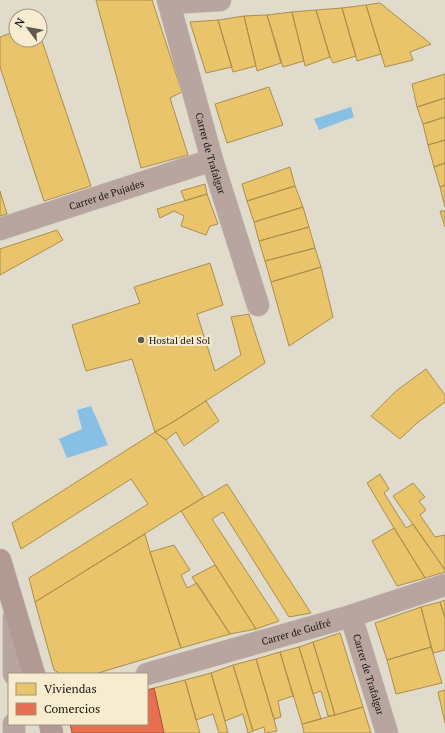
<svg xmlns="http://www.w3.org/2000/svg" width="445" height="733" font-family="'PT Serif',serif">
<rect width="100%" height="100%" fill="#e1dbcc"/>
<!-- water -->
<path fill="#87c0e4" d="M351 107 354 117 319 130 314 119Z
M91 406 108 445 67 458 59 439 82 429 77 410Z"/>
<!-- homes -->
<path fill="#e9c46a" stroke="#aa8f4d" d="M96 0H152L182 92 170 98 188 155 141 168Z
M380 3 431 44 410 52 413 60 385 67 366 5Z
M366 5 381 54 357 61 342 8Z
M342 8 356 56 333 63 330 57 316 10Z
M316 10 330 57 305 66 292 12Z
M292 12 304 61 283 67 267 15Z
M267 15 281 63 257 71 244 16Z
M244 16 256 66 233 72 218 20Z
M218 20 232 67 206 73 190 22Z
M16 31V40H40V35L91 186 44 201 0 67V37Z
M445 74V98L417 107 412 84Z
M269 87 283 125 227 143 215 104Z
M445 98V117L423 124 417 107Z
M445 117V140L428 145 423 124Z
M445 140V163L434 167 428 145Z
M445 163V185L440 187 434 167Z
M290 167 295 186 247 201 242 184Z
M205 184 207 194 185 201 181 191Z
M445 185V207L440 187Z
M295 186 303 207 254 222 247 201Z
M0 191 7 214 0 216Z
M207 194 218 224 210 226 206 235 181 226 184 216 174 211 160 218 157 209Z
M303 207 309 227 259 241 254 222Z
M440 211H445V227Z
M309 227 315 248 265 261 259 241Z
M57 230 63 240 0 275V249Z
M315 248 321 267 271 282 265 261Z
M210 263 223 305 197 314 215 371 241 355 231 317 249 314 265 363 173 422 155 432 132 359 86 371 72 325 140 303 134 287Z
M321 267 333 317 289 346 271 282Z
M426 369 445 395V402L417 423 400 439 371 416 396 391Z
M206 401 219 421 184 446 176 432 166 440 155 432 173 422Z
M155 432 166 440 204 497 35 602 29 578 148 504 131 479 21 549 12 523Z
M380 474 389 489 384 493 406 528 413 524 445 570V572L425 578 394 528 367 483Z
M413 483 425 497 419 501 426 510 420 515 435 537 445 535V570L393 496Z
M227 484 311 613 289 617 223 512 212 519 279 621 256 629 181 511Z
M394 528 425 578 397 586 372 541Z
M145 534 150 552 181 648 95 674H61L54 670 35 602Z
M174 545 190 570 181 575 187 588 197 583 230 634 181 648 150 552Z
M215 565 256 629 230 634 192 577Z
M445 600V618L440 602Z
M440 602 445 618V650L433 653 421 607Z
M421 607 431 647 387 660 375 623Z
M340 633 363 707 335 715 313 642Z
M313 642 335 715 328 716 321 691 313 694 299 647Z
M299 647 321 719 302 724 280 652Z
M431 647 442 683 396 694 387 660Z
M280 652 293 696 278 701 281 717 274 719 256 659Z
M256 659 274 719 277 731 265 733 264 727 253 731 233 665Z
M233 665 253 731 248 733 243 714 225 721 211 673Z
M211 673 225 721 228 733H219L213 714 196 720 185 680Z
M185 680 200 733H164L154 688Z
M445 690V723L438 692Z
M363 707 371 733H304L302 724Z"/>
<!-- shops -->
<path fill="#e76f51" stroke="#a9543c" d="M154 688 164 733H72L70 724H147V690Z"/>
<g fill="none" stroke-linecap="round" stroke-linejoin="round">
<defs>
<g id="minor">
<path id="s1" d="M168 0 212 160 258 305"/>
<path d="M169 3 220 0"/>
<path id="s2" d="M0 229 212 160"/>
<path id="s3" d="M351 616 387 733"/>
<path d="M14 674V617"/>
<path id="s4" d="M147 674 351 616 445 585"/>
<path d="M14 724V733"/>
</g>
<path id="major" d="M0 560 34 674
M50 724 52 733"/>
</defs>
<!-- minor casing -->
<use href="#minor" stroke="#bfbaaf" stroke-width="23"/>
<!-- major casing -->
<use href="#major" stroke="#bfbaaf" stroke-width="23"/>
<!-- minor -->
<use href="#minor" stroke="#b8a5a0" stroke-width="22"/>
<!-- major -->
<use href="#major" stroke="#b19a94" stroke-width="22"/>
</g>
<!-- markers -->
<circle fill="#5e5a4e" stroke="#f7ecd0" stroke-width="1.5" cx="141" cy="340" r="4"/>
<g text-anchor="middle" stroke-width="4" stroke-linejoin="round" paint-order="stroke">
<!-- street labels -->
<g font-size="10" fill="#18140a" stroke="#f7ecd0">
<text dy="4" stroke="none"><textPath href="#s1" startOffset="159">Carrer de Trafalgar</textPath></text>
<text dy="4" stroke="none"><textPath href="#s2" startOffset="112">Carrer de Pujades</textPath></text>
<text dy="4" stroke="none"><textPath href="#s4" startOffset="155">Carrer de Guifré</textPath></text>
<text dy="4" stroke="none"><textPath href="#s3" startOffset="61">Carrer de Trafalgar</textPath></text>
</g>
<!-- poi labels -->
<g font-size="10" fill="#18140a" stroke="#f7ecd0" text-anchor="start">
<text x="149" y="344">Hostal del Sol</text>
</g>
</g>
<!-- legend -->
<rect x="8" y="673" width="140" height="52" fill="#f7ecd0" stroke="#9e9681"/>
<rect x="16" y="683" width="20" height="12" fill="#e9c46a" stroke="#9e9681"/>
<text x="44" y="693" font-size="12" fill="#18140a">Viviendas</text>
<rect x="16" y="703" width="20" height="12" fill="#e76f51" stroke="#9e9681"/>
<text x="44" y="713" font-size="12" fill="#18140a">Comercios</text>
<!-- north arrow -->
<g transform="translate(28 28) rotate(302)"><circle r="19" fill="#f7ecd0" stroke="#9e9681"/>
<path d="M0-3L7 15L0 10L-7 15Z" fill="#5e5a4e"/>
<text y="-6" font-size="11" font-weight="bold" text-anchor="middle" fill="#18140a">N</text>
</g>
</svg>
